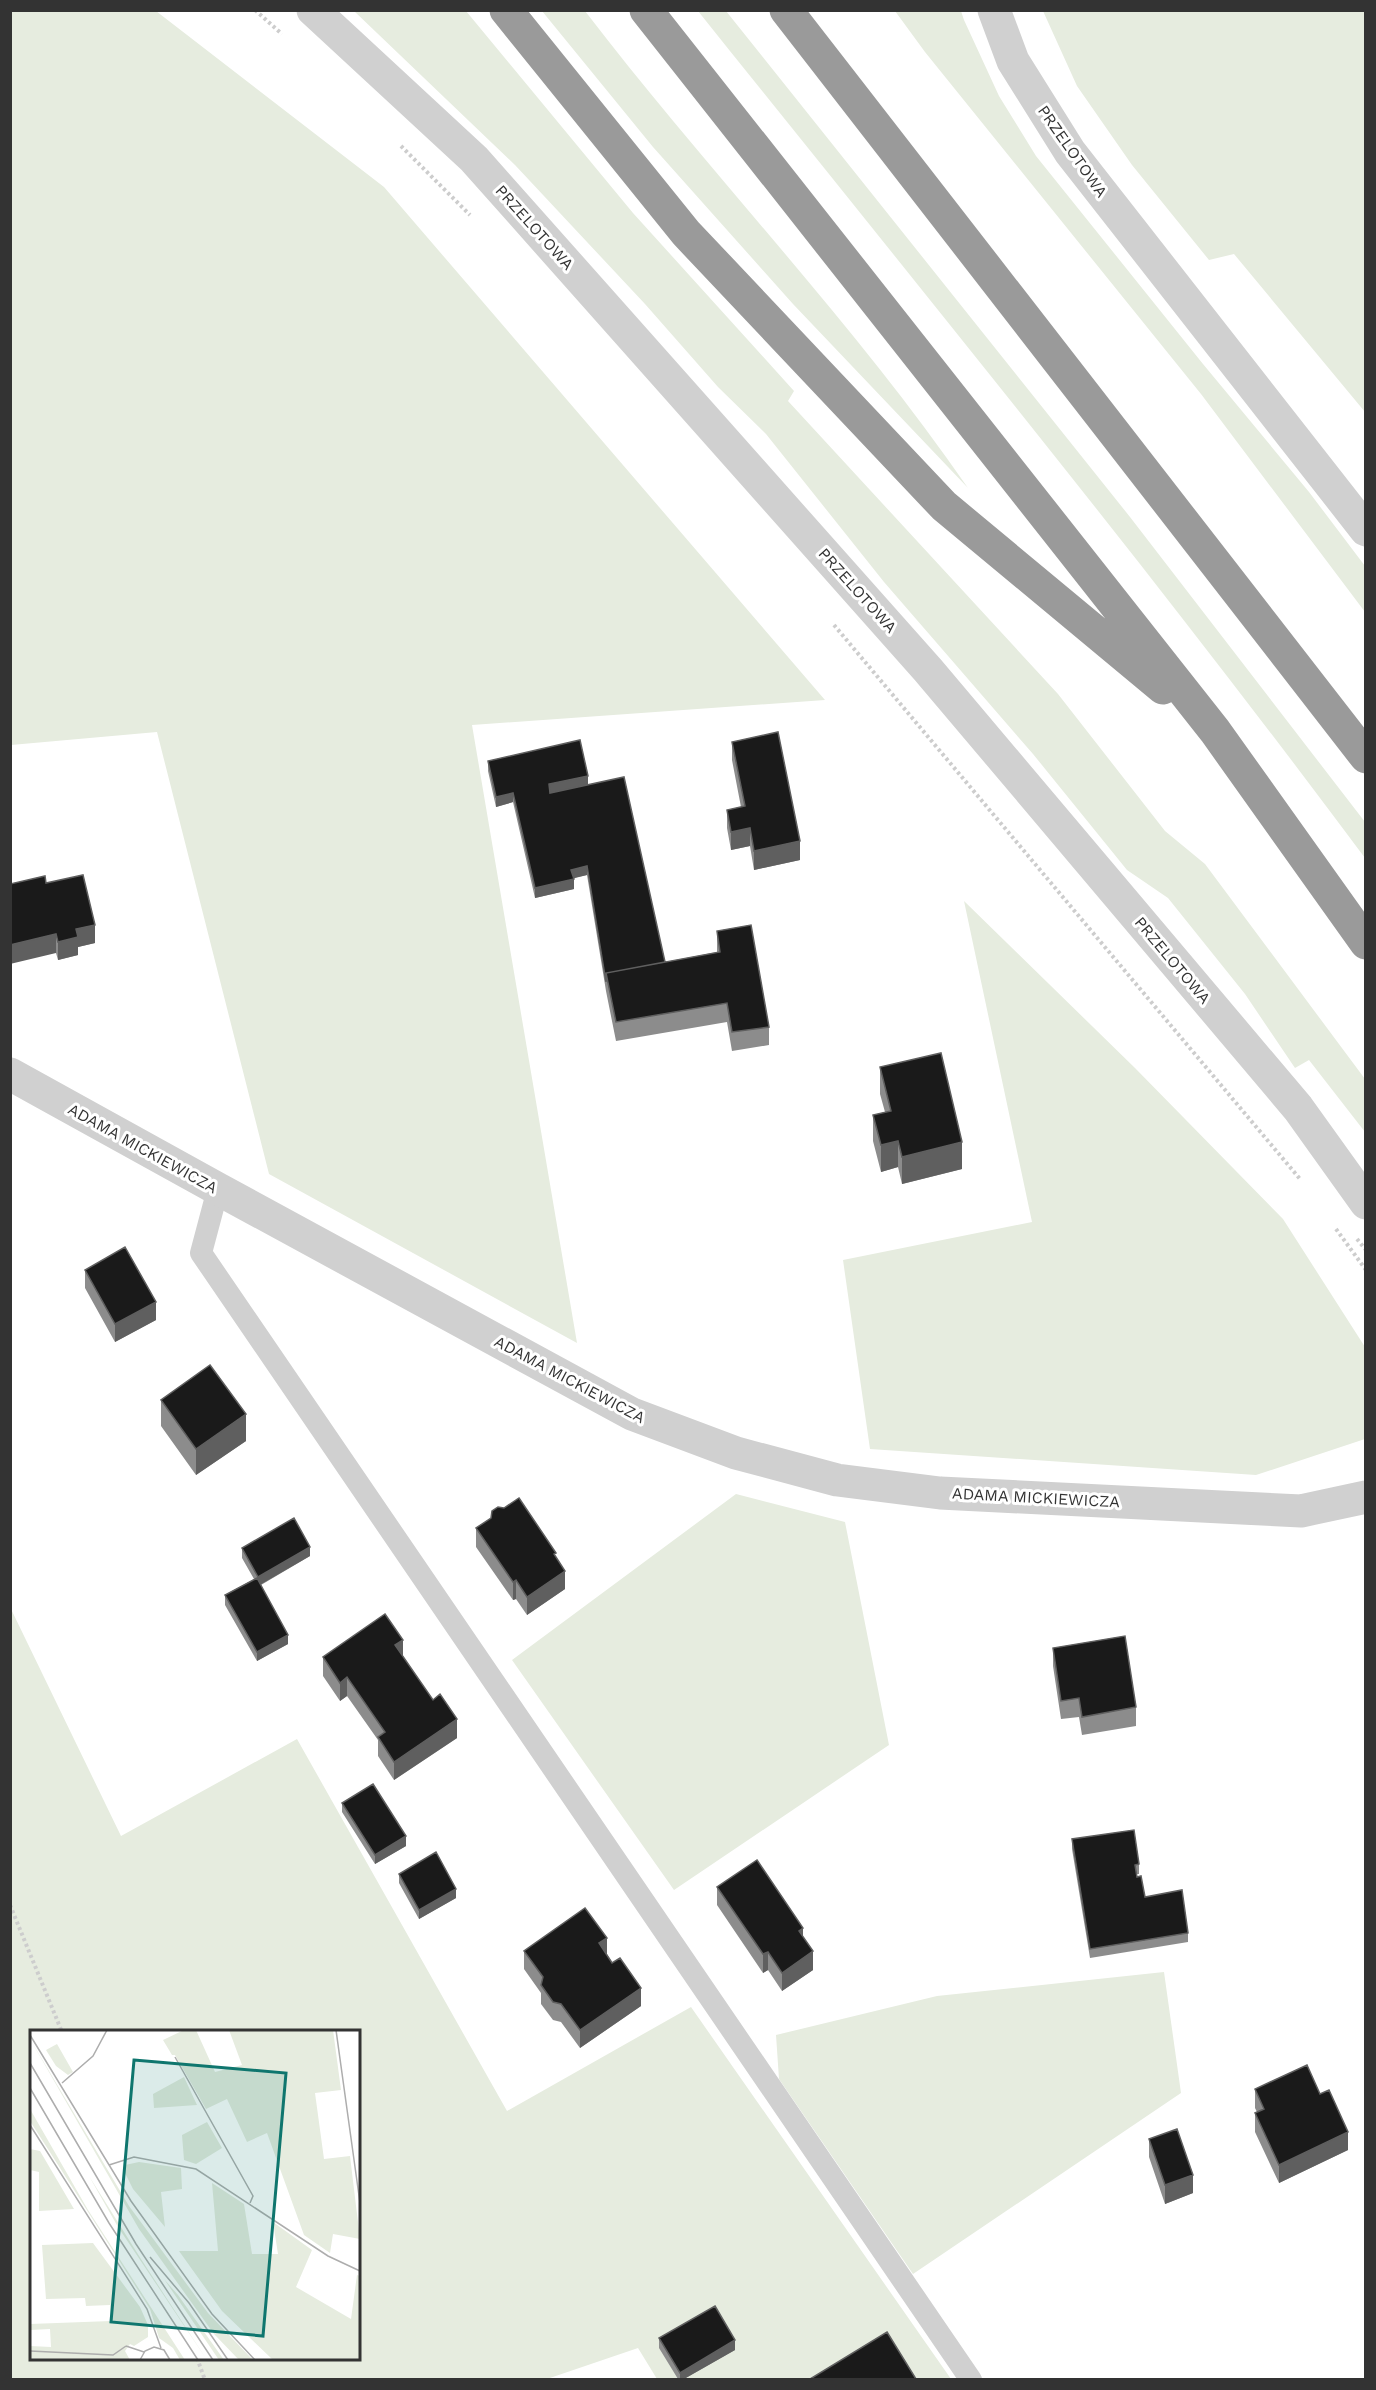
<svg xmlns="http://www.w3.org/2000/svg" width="1376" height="2390" font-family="'Work Sans',sans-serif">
<rect width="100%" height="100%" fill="#fff"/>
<!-- green -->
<path fill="#e6ecdf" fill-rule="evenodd" d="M10 11H156L384 187 825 700 472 725 577 1343 269 1174 157 732 11 745Z
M354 11H466L633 213 794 391 788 401 1058 694 1165 831 1205 864 1365 1079V1132L1309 1060 1295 1068 1245 994 1168 898 1127 870 1033 754 884 582 766 434 718 387 645 304 515 165Z
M542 11H585C709 173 852 320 968 488L793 304 653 147Z
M698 11H726L1130 517 1365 822V858C1150 569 922 291 698 11Z
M895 11H961L964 20 999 96 1036 156 1203 364 1309 492 1365 566V612L1201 394 925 52Z
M1043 11H1365V412L1234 254 1209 260 1132 165 1077 86Z
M964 901 1135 1068 1283 1219 1365 1347V1439L1256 1475 870 1449 843 1260 1032 1222Z
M736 1494 845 1522 889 1745 674 1890 512 1660Z
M10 1607 121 1836 297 1739 507 2111 691 2007 951 2379H657L638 2348 544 2380 11 2379ZM32 2032H358V2358H32Z
M1164 1972 1181 2093 913 2274 779 2079 776 2035 937 1996Z"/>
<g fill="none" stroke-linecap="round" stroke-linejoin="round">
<!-- path -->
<path stroke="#cdcdcd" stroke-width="4" stroke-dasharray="3 3" stroke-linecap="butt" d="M255 10 282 34
M401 146 470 215
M834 625 1300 1179
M1336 1229 1366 1270
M1357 1239 1366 1250
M10 1905 62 2032
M197 2358 205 2380"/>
<!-- service -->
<path stroke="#d0d0d0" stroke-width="22" d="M218 1189 201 1253 971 2380"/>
<!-- tertiary -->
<path stroke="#d0d0d0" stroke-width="33" d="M313 10 474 159 928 670 1298 1108 1366 1203
M994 10 1013 61 1070 152 1366 530
M10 1074 218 1189 632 1414 736 1453 837 1480 940 1493 1301 1511 1366 1497"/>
<!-- motorway -->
<path stroke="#9a9a9a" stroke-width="33" d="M506 10 686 233 944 506 1163 688
M646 10 1215 731 1366 943
M786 10 1366 757"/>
</g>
<!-- wall -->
<path fill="#8c8c8c" d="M732 742 800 860 754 870 750 846 731 850 727 828V810L741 807 732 760Z
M488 761 588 785 665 962 717 952V931L769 1027V1045L732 1051 727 1022 616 1041 606 991 587 875 573 878 574 889 535 898 513 802 496 807 488 771Z
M46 883 95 943 78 947V955L58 960 56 953Z
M880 1067 962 1169 902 1184 898 1167 881 1172 873 1141V1115L885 1112 880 1094Z
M85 1270 156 1320 115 1342 85 1288Z
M161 1400 246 1441 196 1475 161 1426Z
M491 1518 556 1558 565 1589 527 1615 516 1599 513 1600 476 1547V1528Z
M242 1548 310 1556 261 1585 288 1644 257 1661 225 1605V1595L254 1579 242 1558Z
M1053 1648 1136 1707V1726L1082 1735 1079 1717 1061 1719 1053 1666Z
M403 1656 457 1738 394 1780 378 1756V1740L347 1696 340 1701 323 1676V1657Z
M342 1803 406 1846 375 1864 342 1812Z
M1072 1839 1139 1864V1874H1137V1877L1145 1897 1188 1933V1942L1090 1958 1072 1849Z
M399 1874 456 1898 419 1919 399 1883Z
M717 1887 803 1937 813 1970 782 1991 768 1970 763 1973 717 1905Z
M524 1951 607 1954 641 2006 580 2048 561 2022 553 2020 541 2004V1993L524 1969Z
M1255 2089 1348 2150 1279 2183 1255 2132V2113L1257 2112 1255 2108Z
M1149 2139 1193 2193 1165 2204 1149 2157Z
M659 2338 735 2350 684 2379H678L659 2348Z"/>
<!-- shaded-wall -->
<path fill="#5f5f5f" d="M588 776V785L549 793V784Z
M513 793V802L496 807V797Z
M750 828V846L731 850V832Z
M800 841V860L754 870V851Z
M587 866V875L571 879V870Z
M574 879V889L535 898V888Z
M95 925V943L78 947V955L58 960V942L76 929Z
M56 934V953L10 964V945Z
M898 1141V1167L881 1172V1145Z
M962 1142V1169L902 1184V1157Z
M156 1302V1320L115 1342V1324Z
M246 1414V1441L196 1475V1449Z
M310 1547V1556L258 1586V1577Z
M565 1571V1589L527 1615V1597Z
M516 1580V1599L513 1600V1582Z
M288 1635V1644L257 1661V1652Z
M403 1640V1658L395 1645Z
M347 1677V1696L340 1701V1683Z
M457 1719V1738L394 1780V1762Z
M406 1836V1846L375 1864V1855Z
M456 1889V1898L419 1919V1910Z
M803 1928V1946L799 1931Z
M607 1938V1956L599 1943Z
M813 1951V1970L782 1991V1973Z
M768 1952V1970L763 1973V1954Z
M641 1988V2006L580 2048V2030Z
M1348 2132V2150L1279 2183V2165Z
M1193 2175V2193L1165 2204V2185Z
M735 2340V2350L684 2379H680V2373Z"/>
<!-- building -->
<path fill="#1a1a1a" stroke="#5f5f5f" stroke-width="1.5" d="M778 732 800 841 754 851 750 828 731 832 727 810 745 806 732 742Z
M580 740 588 776 549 784 550 793 624 777 665 962 606 973V982L587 866 571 870 574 879 535 888 513 793 496 797 488 761Z
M83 875 95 925 76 929 78 937 58 942 56 934 10 945V884L45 876 46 883Z
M751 925 769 1027 732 1032 727 1003 616 1022 606 973 720 952 717 931Z
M941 1053 962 1142 902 1157 898 1141 881 1145 873 1115 891 1111 880 1067Z
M125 1247 156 1302 115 1324 85 1270Z
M210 1365 246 1414 196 1449 161 1400Z
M519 1498 556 1553 554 1554 565 1571 527 1597 516 1580 513 1582 476 1528 491 1518 492 1511 498 1507 504 1508Z
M294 1518 310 1547 258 1577 242 1548Z
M257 1578 288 1635 257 1652 225 1595Z
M385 1614 403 1640 395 1645 433 1700 440 1694 457 1719 394 1762 378 1737 385 1732 347 1677 340 1683 323 1657Z
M1125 1636 1136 1707 1082 1717 1079 1698 1061 1701 1053 1648Z
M373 1784 406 1836 375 1855 342 1803Z
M1134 1830 1139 1864 1135 1865 1137 1877 1141 1876 1145 1897 1182 1890 1188 1933 1090 1949 1072 1839Z
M436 1852 456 1889 419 1910 399 1874Z
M757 1860 803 1928 799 1931 813 1951 782 1973 768 1952 763 1954 717 1887Z
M585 1908 607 1938 599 1943 612 1963 620 1958 641 1988 580 2030 561 2004 553 2002 541 1985 543 1977 524 1951Z
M1307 2065 1320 2094 1329 2090 1348 2132 1279 2165 1255 2113 1264 2109 1255 2089Z
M1177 2129 1193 2175 1165 2185 1149 2139Z
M715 2306 735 2340 680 2373 659 2338Z
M887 2332 916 2379H810Z"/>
<g text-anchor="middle" stroke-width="6" stroke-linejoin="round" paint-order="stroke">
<!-- street labels -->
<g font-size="16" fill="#333" stroke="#fff">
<text transform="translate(1073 151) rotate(55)" y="6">PRZELOTOWA</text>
<text transform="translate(535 227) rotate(48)" y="6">PRZELOTOWA</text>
<text transform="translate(858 590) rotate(48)" y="6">PRZELOTOWA</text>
<text transform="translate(1173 960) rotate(50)" y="6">PRZELOTOWA</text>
<text transform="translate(143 1148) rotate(29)" y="6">ADAMA MICKIEWICZA</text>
<text transform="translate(570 1379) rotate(28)" y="6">ADAMA MICKIEWICZA</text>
<text transform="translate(1036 1497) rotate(3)" y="6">ADAMA MICKIEWICZA</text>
</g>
</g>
<!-- overview -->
<g transform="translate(30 2030)">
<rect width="330" height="330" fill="#fff"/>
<path d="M154 0H166L185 42 212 35 199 0H303L311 60 285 63 294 129 320 126 330 209 303 204 300 223 274 205 237 103 217 112 197 69 176 79 145 25H142L133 10ZM0 9 99 176 178 283 223 330H209L184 304 109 199ZM27 14 43 42 38 45 26 36 16 20ZM154 47 167 75 124 78 123 64ZM0 79 58 180 155 330H150L143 318 129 308 120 279 0 91ZM177 92 192 118 166 134 154 130 152 105ZM0 119 10 121 44 179 9 181V142L0 140ZM109 132 151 138 152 159 131 162 135 197 103 159 93 139 95 135ZM59 146 111 229 177 330 88 197ZM182 153 214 174 222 224H248L243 192 282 220 266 257 321 289 327 245 330 246V330H243L192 281 149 221H188ZM63 213 110 277 118 295V307L104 316 100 314 95 321 100 330H0V316L21 317 20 299 0 300V294L81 291 80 275 56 276 55 268 16 269 12 215ZM134 249 148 265 194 330H189Z" fill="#e6ecdf"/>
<path fill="none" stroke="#adadad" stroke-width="1.5" d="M306 0 330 173M0 5 101 171 182 284 225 330M145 27 223 166 220 173M0 33 106 214 183 330M32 53 63 26 77 0M0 58 79 193 168 330M0 95 117 279 131 318M79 135 104 127 166 139 298 226 330 241M120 227 159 273 198 330M96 316 114 322M0 321 83 325 96 316M110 330 115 321 124 317 134 320 140 330"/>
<path fill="#0f766e" fill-opacity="0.15" stroke="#0f766e" stroke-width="3" d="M104 30 256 43 233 306 81 292Z"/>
<rect width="330" height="330" fill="none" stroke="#333" stroke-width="3"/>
</g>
<!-- border -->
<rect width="1376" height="2390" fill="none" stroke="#333333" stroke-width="24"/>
</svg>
